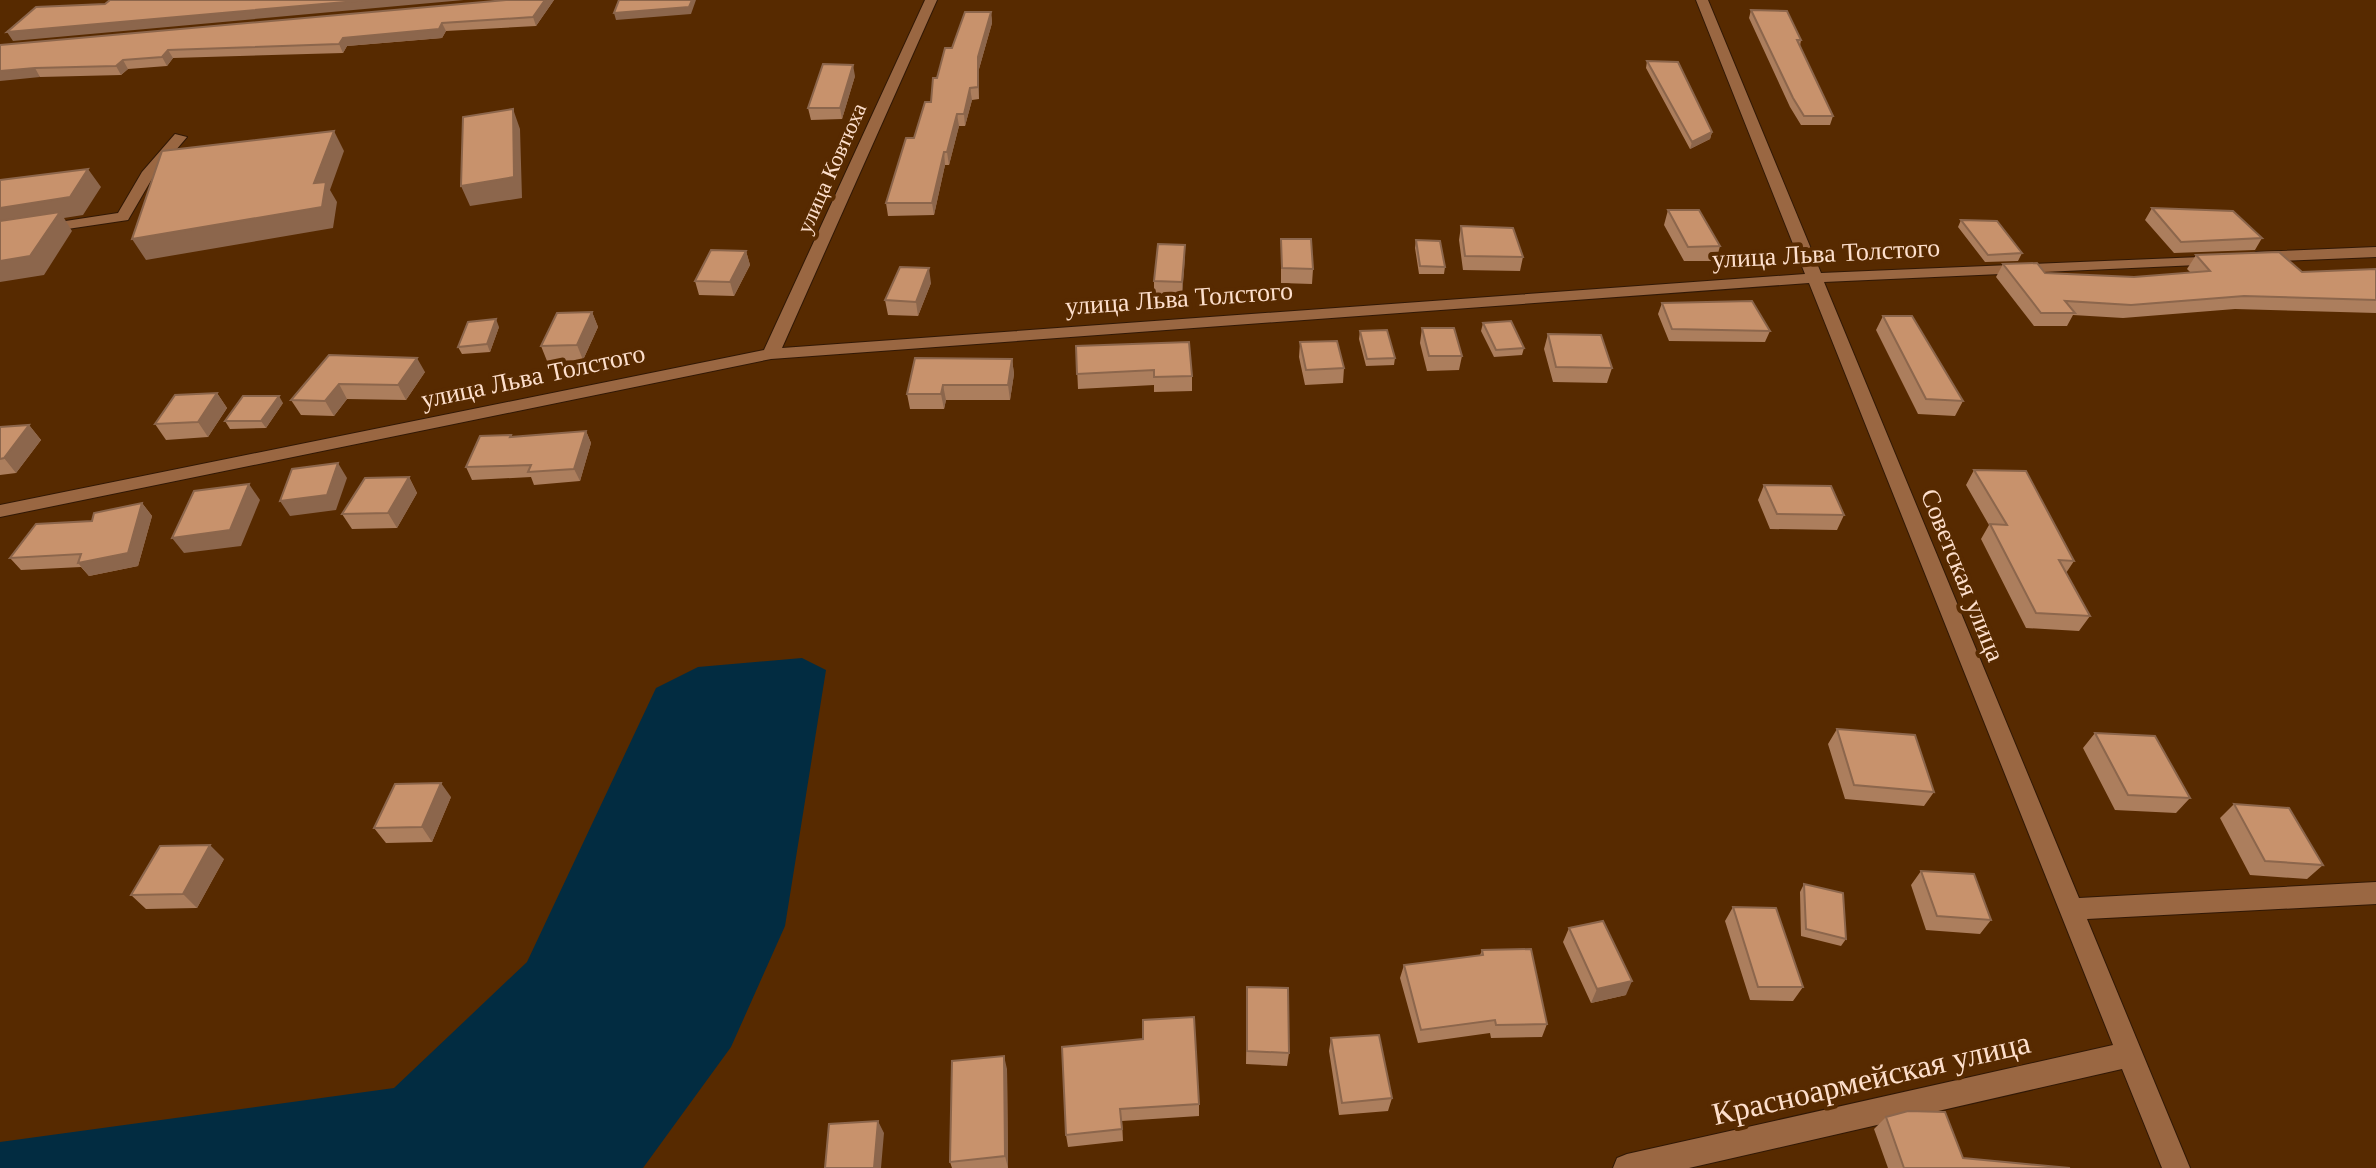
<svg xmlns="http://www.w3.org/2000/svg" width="2376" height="1168" font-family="'Times New Roman',serif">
<rect width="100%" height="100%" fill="#572a00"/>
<!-- water -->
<path fill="#022c41" d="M802 658 826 670 785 926 731 1047 643 1168H0V1142L394 1088 527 962 656 688 698 667Z"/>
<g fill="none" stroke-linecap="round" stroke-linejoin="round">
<defs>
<path id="street" d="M925 0H937L782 348 1805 274 1696 0H1708L1821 273 2225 256 2228 259 2220 264 1824 282 2079 898 2376 882V904L2087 919 2190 1168H2162L2122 1069 1689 1168H1613L1617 1158 1627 1154 2113 1045 1809 283 771 359 0 517V505L764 350Z
M175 134 187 137 153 177 128 220 0 239V231L118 213 142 172Z
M2376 247V257L2256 262 2248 257 2256 252Z"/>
</defs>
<!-- street casing -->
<use href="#street" stroke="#311805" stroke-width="2"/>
<!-- street -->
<use href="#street" fill="#9a6742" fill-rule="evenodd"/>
</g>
<!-- wall -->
<path fill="#ac7e5d" d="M554 0 536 26 446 31 442 38 347 46 343 53 173 58 167 66 128 69 121 75 40 77 0 45Z
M1751 10 1801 40 1800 46 1833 116 1830 125H1801L1790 107 1749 18Z
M991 12 992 23 979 69V99L972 100 965 126H959L949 165H945L934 215 888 216 886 203 914 138 931 102 937 78 952 48Z
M1647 61 1712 132 1710 139 1690 149 1646 68Z
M855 76 842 119 811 120 808 108Z
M2152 208 2262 238 2255 250 2174 253 2145 220Z
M1668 210 1720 246 1716 261H1684L1664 225Z
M1961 220 2022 253 2018 261 1985 262 1958 227Z
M1461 226 1523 257 1520 271 1463 270 1459 240Z
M1281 239 1313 269 1312 284 1281 283Z
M1416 240 1445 267 1444 274H1419L1415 248Z
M1185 245 1182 296H1154V281Z
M746 251 750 265 734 296 699 295 695 281Z
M2196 255 2302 272 2376 269V313L2235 309 2123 318 2073 315 2067 326H2034L1996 277 2003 264 2045 273 2134 277 2191 273 2187 269Z
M931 283 918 316 888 315 885 300Z
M1662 303 1770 331 1765 342 1669 341 1658 314Z
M592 312 598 327 583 360 547 361 541 346Z
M1883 316 1963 401 1955 416 1918 414 1876 330Z
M1483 323 1524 348 1522 355 1494 357 1481 331Z
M499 327 490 352 462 354 458 347Z
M1422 328 1462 356 1459 370 1427 371 1420 343Z
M1360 331 1395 358 1394 365 1366 366 1359 339Z
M1548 334 1612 368 1607 383 1553 382 1544 349Z
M1300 342 1344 368 1343 383 1305 385 1299 357Z
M1076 346 1192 376V391L1154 392V385L1078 389Z
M329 355 425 372 406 400 347 399 334 416 301 415 291 400Z
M1012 359 1014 374 1010 400H946L944 409H910L907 394Z
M217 393 227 408 208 437 166 440 155 424Z
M283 403 266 428 230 429 225 421Z
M29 425 41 440 16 473 0 475V427Z
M586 431 591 443 580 481 534 485 531 477 472 480 466 467 512 437Z
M1974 470 2074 561 2066 573 2090 616 2079 631 2026 628 1981 539 1989 525 1966 485Z
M409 477 417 493 397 528 352 529 342 514Z
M1764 485 1844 515 1837 530 1770 529 1758 500Z
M142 503 152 516 138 566 89 576 81 567 21 570 10 558 92 521Z
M1837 729 1934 792 1924 806 1845 799 1828 744Z
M2095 733 2190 798 2176 813 2115 810 2083 748Z
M451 797 432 842 386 843 374 828Z
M2234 804 2323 865 2307 879 2250 875 2220 818Z
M224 859 197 908 146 909 131 895Z
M1921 871 1991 920 1980 934 1926 930 1911 885Z
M1804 884 1846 939 1841 946 1801 936 1800 892Z
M1733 907 1803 987 1793 1001 1750 1000 1725 921Z
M1569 928 1626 995 1591 1003 1563 942Z
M1482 950 1547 1024 1542 1037 1491 1038 1490 1033 1418 1043 1400 978 1404 965 1480 955Z
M1247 987 1289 1053 1287 1066 1246 1064Z
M1331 1038 1392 1098 1388 1111 1339 1115 1329 1051Z
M1143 1039 1199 1104V1116L1122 1121 1123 1141 1068 1147 1066 1135Z
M1007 1069 1008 1168H952L950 1162Z
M1886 1117 1963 1158 2070 1168H1888L1874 1129Z"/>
<!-- shaded-wall -->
<path fill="#8c664c" d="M368 0H464L13 41 7 32Z
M545 0H554L536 26 533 17Z
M692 0H696L691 14 616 20 614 13Z
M991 12 992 23 979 69V99L978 87V57Z
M442 23 446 31 442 38 347 46 343 53 339 44 343 38Z
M168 50 173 58 167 66 162 57Z
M123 60 128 69 121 75 116 66Z
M853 65 855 76 842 119 840 108Z
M35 68 40 77 0 81V71Z
M970 88 972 100 965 126 964 114Z
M513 109 520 129 522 198 470 206 461 186Z
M957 114 959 126 949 165 947 152Z
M334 131 344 151 330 190 337 202 333 228 146 260 132 239 314 183Z
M1712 132 1710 139 1690 149 1692 142Z
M944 152 945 165 934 215 932 203Z
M88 169 101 187 83 215 64 218 72 231 44 275 0 282V208Z
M1185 245V259L1182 296V282Z
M746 251 750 265 734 296 730 282Z
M929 268 931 283 918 316 916 302Z
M592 312 598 327 583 360 577 345Z
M496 319 499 327 490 352 487 344Z
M417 358 425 372 406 400 398 385Z
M1012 359 1014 374 1010 400 1008 385Z
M339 384 347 399 334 416 325 401Z
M943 385 946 400 944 409 941 394Z
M217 393 227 408 208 437 198 422Z
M279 396 283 403 266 428 261 421Z
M29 425 41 440 16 473 4 458Z
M586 431 591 443 580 481 574 469Z
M338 463 347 478 336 510 290 516 280 501Z
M409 477 417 493 397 528 388 513Z
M249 484 260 500 241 546 184 553 172 538Z
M142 503 152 516 138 566 89 576 78 563Z
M441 783 451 797 432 842 422 827Z
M210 845 224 859 197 908 183 894Z
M1632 981 1626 995 1591 1003 1597 989Z
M1004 1056 1007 1069 1008 1168 1005 1156Z
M878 1121 884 1133 881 1168H874Z"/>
<!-- building -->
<path fill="#c8926c" stroke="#8c664c" stroke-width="2" d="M110 0H368L7 32 36 7 105 4Z
M506 0H545L533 17 442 23 439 29 343 38 339 44 168 50 162 57 123 60 116 66 35 68 0 71V45Z
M619 0H692L689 7 614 13Z
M1751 10 1787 11 1801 40H1797L1833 116H1804L1793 98Z
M965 12H991L978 57V87L970 88 964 114H957L947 152H944L932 203H886L906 138H914L925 102H931L933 78H937L945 48H952Z
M1647 61 1678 62 1712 132 1692 142Z
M823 64 853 65 840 108H808Z
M513 109 514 177 461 186 463 117Z
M334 131 314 183 326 182 322 207 132 239 162 151Z
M88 169 70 197 0 208V180Z
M2152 208 2233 211 2262 238 2181 242Z
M1668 210H1699L1720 246 1688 247Z
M60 212 30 256 0 261V221Z
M1961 220 1997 221 2022 253 1988 255Z
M1461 226 1513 228 1523 257 1465 256Z
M1281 239H1311L1313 269 1282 268Z
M1416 240 1440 241 1445 267 1420 266Z
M1158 244 1185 245 1182 282 1154 281Z
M711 250 746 251 730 282 695 281Z
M2279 252 2302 272 2376 269V300L2244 296 2131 305 2065 301 2075 313H2041L2003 264 2037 263 2045 273 2134 277 2210 271 2196 255Z
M900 267 929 268 916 302 885 300Z
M1752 301 1770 331 1672 329 1662 303Z
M592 312 577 345 541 346 557 313Z
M1883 316H1912L1963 401 1926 399Z
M496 319 487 344 458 347 468 322Z
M1511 321 1524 348 1496 350 1483 323Z
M1422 328H1454L1462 356H1429Z
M1387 330 1395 358 1367 359 1360 331Z
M1548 334 1601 335 1612 368 1556 367Z
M1337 341 1344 368 1306 370 1300 342Z
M1189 342 1192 376 1154 377V370L1077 374 1076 346Z
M329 355 417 358 398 385 339 384 325 401 291 400Z
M915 358 1012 359 1008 385H943L941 394H907Z
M217 393 198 422 155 424 175 395Z
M243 396H279L261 421H225Z
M29 425 4 458 0 459V427Z
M586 431 574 469 528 472 531 465 466 467 480 436 511 435 510 437Z
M338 463 327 495 280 501 292 469Z
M1974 470 2026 471 2074 561 2059 560 2090 616 2036 613 1990 524 2007 525Z
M409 477 388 513 342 514 365 478Z
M249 484 230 530 172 538 194 491Z
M1764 485 1831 486 1844 515 1777 514Z
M142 503 128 553 78 563 81 554 10 558 36 524 92 521 94 513Z
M1837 729 1915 735 1934 792 1854 785Z
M2095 733 2155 736 2190 798 2128 795Z
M441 783 422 827 374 828 395 784Z
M2234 804 2289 808 2323 865 2265 861Z
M210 845 183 894 131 895 160 846Z
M1921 871 1974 874 1991 920 1937 916Z
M1804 884 1843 893 1846 939 1806 929Z
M1733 907 1776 908 1803 987H1758Z
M1603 921 1632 981 1597 989 1569 928Z
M1531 949 1547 1024 1496 1025 1495 1020 1421 1030 1404 965 1483 955 1482 950Z
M1247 987 1288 988 1289 1053 1247 1051Z
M1194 1017 1199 1104 1120 1109 1122 1129 1066 1135 1062 1047 1143 1039V1020Z
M1379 1035 1392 1098 1342 1103 1331 1038Z
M1004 1056 1005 1156 950 1162 952 1061Z
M1908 1111 1945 1112 1963 1158 2070 1168H1904L1886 1117Z
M878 1121 874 1168H825L829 1124Z"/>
<g text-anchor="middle" stroke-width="8" stroke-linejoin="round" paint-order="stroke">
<!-- far-street labels -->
<g font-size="22" fill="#fddfcc" stroke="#572a00">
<text transform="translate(831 168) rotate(-66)" y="8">улица Ковтюха</text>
</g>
<!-- street labels -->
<g font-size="26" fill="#fddfcc" stroke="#572a00">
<text transform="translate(1826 253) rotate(-3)" y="9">улица Льва Толстого</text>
<text transform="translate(1179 298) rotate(-4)" y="9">улица Льва Толстого</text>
<text transform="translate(533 376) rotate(-12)" y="9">улица Льва Толстого</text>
<text transform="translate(1963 575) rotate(68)" y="9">Советская улица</text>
</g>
<!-- near-street labels -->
<g font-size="32" fill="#fddfcc" stroke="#572a00">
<text transform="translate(1871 1078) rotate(-13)" y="11">Красноармейская улица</text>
</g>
</g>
</svg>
